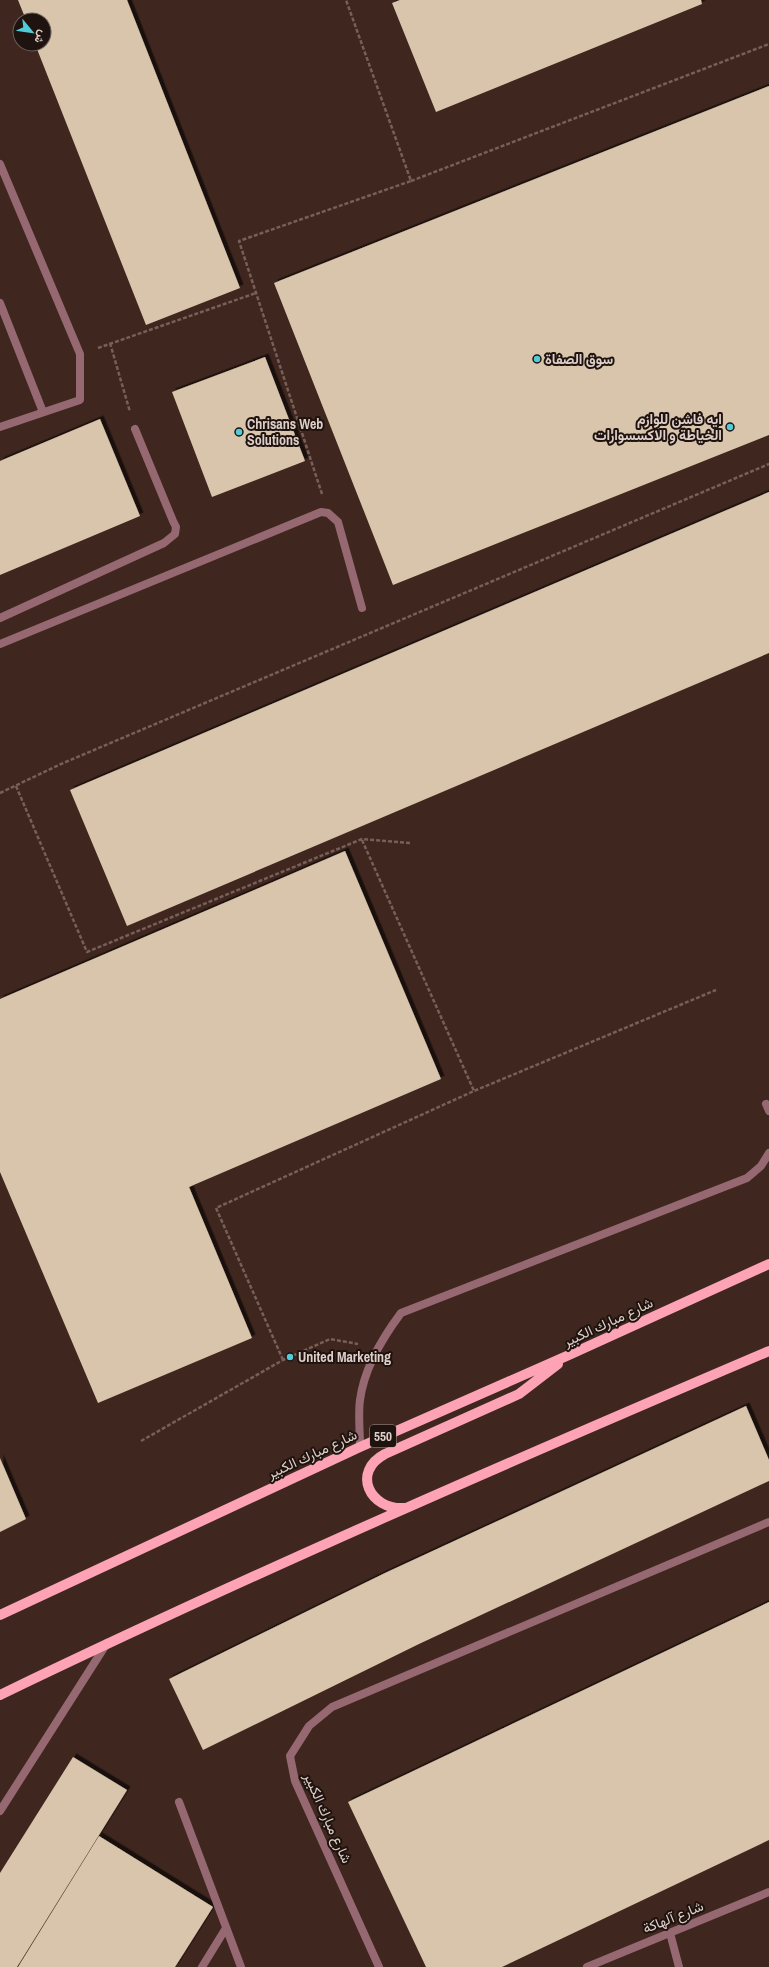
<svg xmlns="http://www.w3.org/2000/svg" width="769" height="1967" font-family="'Archivo Narrow',Vazirmatn,sans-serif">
<defs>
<filter id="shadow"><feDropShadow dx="3.5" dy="-3.5" stdDeviation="0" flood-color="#0009"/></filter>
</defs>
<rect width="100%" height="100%" fill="#3f261e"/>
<!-- building -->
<path fill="#d9c5ac" filter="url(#shadow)" d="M18 0H127L240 288 146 325 35 44H44V20H26Z
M400 0H701L702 4 436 112 392 3Z
M769 86V435L393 585 274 283Z
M265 357 305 461 212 497 172 392Z
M100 419 140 516 0 575V461Z
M769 492V653L127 926 70 790Z
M345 851 441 1079 189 1187 252 1338 98 1403 0 1172V999Z
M746 1406 769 1460V1481L419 1644 203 1750 169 1679 385 1573Z
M0 1458 26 1519 0 1532Z
M769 1602V1840L502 1967H426L348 1802Z
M73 1757 127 1790 17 1967H0V1873Z
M99 1836 213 1907 175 1967H18Z"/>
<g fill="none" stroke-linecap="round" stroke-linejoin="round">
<!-- path -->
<path stroke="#776059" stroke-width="2.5" stroke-dasharray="4 2" stroke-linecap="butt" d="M411 181 769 44
M110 343 130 412
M98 348 256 293
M322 494 239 241 411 181 346 0
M16 786 87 952 362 839 410 843
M0 793 61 764 769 464
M362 840 474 1091
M283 1360 216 1208 474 1091 716 990
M141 1441 283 1360 330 1339 358 1344"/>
<!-- service -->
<path stroke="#966972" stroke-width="8" d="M0 164 80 354V400L0 427
M0 303 43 412
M0 618 164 543 175 534 176 527 173 521 135 429
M0 644 321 512 328 513 338 522 362 608
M766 1104 769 1111
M360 1447C360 1431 358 1415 360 1400 364 1369 383 1337 401 1313L747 1178 761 1166 769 1153
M179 1802 241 1967
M0 1811 107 1643
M670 1933 679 1967
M202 1967 226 1928"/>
<!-- minor -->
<path stroke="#966972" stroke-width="8" d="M379 1967 295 1781 290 1756 309 1726 332 1707 769 1522
M587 1967 769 1892"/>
<!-- primary -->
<path stroke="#fea3b6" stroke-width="10" d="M404 1508C370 1510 351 1472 385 1454L519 1394 558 1364
M0 1615 360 1447 569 1355 769 1264
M0 1695C253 1573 511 1461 769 1351"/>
</g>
<!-- markers -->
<g fill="#52cbd8" stroke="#1e130f" stroke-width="1.5">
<circle cx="537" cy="359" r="4"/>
<circle cx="730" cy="427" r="4"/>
<circle cx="239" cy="432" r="4"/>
<circle cx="290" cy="1357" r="4"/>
</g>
<g text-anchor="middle" stroke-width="4" stroke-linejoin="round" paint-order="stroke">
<!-- shield labels -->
<rect fill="#1e130f" stroke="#a69791" stroke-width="1" x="370" y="1425" width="26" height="22" rx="3"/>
<g font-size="13" font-weight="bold" fill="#e0cfc9">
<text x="383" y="1441">550</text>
</g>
<!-- poi labels -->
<g font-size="14" font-weight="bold" fill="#e0cfc9" stroke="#1e130f" text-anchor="start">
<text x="545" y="364">سوق الصفاة</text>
<text x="722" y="424" text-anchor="end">ايه فاشن للوازم<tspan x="722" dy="16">الخياطة و الاكسسوارات</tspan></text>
<text x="247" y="429">Chrisans Web<tspan x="247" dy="16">Solutions</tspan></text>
<text x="298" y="1362">United Marketing</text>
</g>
<!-- street labels -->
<g font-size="14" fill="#e0cfc9" stroke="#1e130f">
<text transform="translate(608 1322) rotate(-25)" y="5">شارع مبارك الكبير</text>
<text transform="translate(312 1454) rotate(-25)" y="5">شارع مبارك الكبير</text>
<text transform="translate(328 1818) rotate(66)" y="5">شارع مبارك الكبير</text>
<text transform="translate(673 1917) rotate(-22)" y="5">شارع آلهاكة</text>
</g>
</g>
<!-- north arrow -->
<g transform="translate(32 32) rotate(119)"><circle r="19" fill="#1e130f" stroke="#6c5e59"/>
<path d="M0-3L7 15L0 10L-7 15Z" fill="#52cbd8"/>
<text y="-6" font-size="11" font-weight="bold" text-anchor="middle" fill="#e0cfc9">ش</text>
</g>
</svg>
